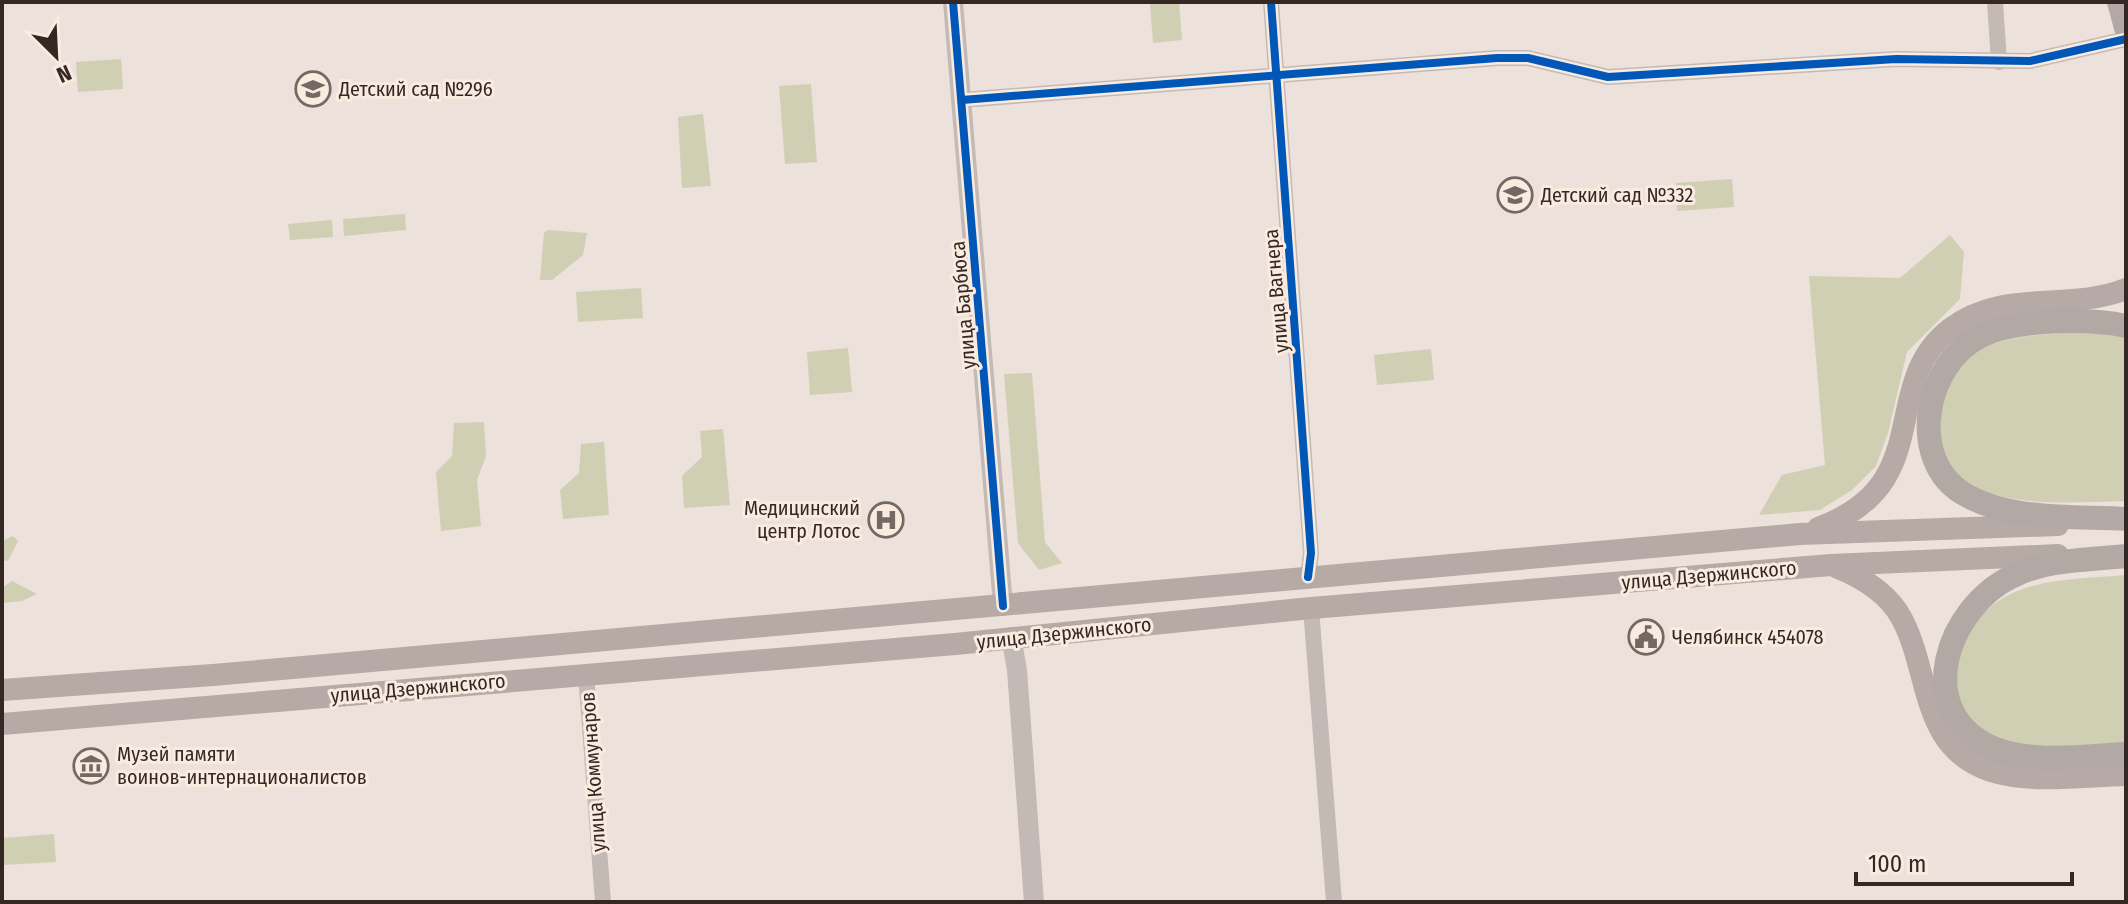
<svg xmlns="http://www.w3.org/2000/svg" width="2128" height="904" font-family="'Fira Sans Condensed',sans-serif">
<rect width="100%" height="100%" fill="#ece1db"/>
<!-- green -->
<path fill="#d0cfb4" d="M1150 2H1179L1182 40 1153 43Z
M121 59 123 89 78 92 76 62Z
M811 84 817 162 785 164 779 86Z
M703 114 711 186 682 188 678 117Z
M1732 179 1734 207 1677 211 1676 183Z
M405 214 406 230 344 236 343 219Z
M332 220 333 237 290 240 288 224Z
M548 230 587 233 583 255 552 280H540L544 233Z
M1950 235 1964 252 1960 299 1907 352 1888 433 1876 466 1852 490 1820 510 1759 515 1782 475 1825 465 1809 276 1900 278Z
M641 288 643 318 578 322 576 292Z
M2080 332 2126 337V501C2078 502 2019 508 1975 487 1931 466 1933 406 1958 371 1962 364 1966 357 1973 353 2007 334 2043 335 2080 332Z
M848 348 852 392 810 395 807 352Z
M1431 349 1434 380 1377 385 1374 355Z
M1032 373 1045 542 1062 563 1039 570 1018 543 1004 374Z
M484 422 486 456 477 480 481 526 441 531 436 472 452 456 454 423Z
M723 429 730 505 684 508 682 476 702 457 700 431Z
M604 442 609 515 563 519 560 490 579 473 581 444Z
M13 536 18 541 8 561 2 560V541Z
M2126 575V743C2088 745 2046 751 2009 743 1936 726 1946 634 2000 600 2036 577 2085 579 2126 575Z
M12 581 37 594 22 601 2 603V588Z
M54 834 56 862 3 865 2 838Z"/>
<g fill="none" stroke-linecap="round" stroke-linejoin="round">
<!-- minor -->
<path stroke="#c4bab5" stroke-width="16" d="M1271 2 1311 553 1308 577
M1995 2 1999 62
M962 100 1497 58H1528L1608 77 1896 59 2030 61 2126 39
M1311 608 1334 902
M586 673 603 902"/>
<!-- tertiary -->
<path stroke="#c4bab5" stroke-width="20" d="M953 2 1003 606
M1011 637 1017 670 1034 902"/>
<!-- secondary -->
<path stroke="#b5aaa5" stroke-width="22" d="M1818 528C1939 484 1877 386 1950 329 2003 288 2068 312 2126 289
M1836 567C1861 577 1889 594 1902 619 1931 674 1920 748 1991 771 2032 784 2083 776 2126 775
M2 690 213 675 1800 534 2058 525
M2 724 955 644 1311 608 1831 565 2058 555"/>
<!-- primary -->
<path stroke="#b2a8a4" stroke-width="24" d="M2119 2 2126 28
M2126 326C2088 318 2016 319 1981 336 1925 362 1906 460 1964 494 2010 521 2074 516 2126 519
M2126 556C2089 560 2046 559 2013 576 1947 607 1910 712 1993 748 2032 764 2085 756 2126 754"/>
<defs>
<path id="cycleway" d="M953 2 1003 606
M1271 2 1311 553 1308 577
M962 100 1497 58H1528L1608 77 1896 59 2030 61 2126 39"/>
</defs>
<!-- cycleway casing -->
<use href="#cycleway" stroke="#faebe1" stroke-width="13"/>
<!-- cycleway -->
<use href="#cycleway" stroke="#0057b8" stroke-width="8"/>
</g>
<!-- icons -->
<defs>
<symbol id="school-ring" viewBox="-11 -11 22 22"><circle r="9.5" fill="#faebe1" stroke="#746864" stroke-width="1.5"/><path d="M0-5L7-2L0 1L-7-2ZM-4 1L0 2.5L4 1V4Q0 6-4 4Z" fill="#746864"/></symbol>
<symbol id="hospital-ring" viewBox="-11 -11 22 22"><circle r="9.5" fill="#faebe1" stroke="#746864" stroke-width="1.5"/><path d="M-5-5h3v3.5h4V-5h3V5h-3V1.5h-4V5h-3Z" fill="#746864"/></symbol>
<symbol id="civic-ring" viewBox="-11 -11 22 22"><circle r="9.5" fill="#faebe1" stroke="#746864" stroke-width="1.5"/><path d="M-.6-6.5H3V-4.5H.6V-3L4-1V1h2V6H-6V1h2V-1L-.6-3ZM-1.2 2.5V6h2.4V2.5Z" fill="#746864"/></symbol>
<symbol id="museum-ring" viewBox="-11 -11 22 22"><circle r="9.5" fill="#faebe1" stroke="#746864" stroke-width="1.5"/><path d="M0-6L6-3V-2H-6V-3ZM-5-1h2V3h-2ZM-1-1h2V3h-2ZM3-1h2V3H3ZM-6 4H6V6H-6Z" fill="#746864"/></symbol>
</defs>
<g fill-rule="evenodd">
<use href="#school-ring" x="293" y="69" width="40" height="40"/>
<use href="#school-ring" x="1495" y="175" width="40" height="40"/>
<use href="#hospital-ring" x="866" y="500" width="40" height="40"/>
<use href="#civic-ring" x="1626" y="617" width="40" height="40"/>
<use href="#museum-ring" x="71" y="746" width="40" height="40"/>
</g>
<g text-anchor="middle" stroke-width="6" stroke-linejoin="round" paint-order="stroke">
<!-- poi labels -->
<g font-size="20" fill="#342724" stroke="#faebe1" text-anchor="start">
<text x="339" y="96">Детский сад №296</text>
<text x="1541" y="202">Детский cад №332</text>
<text x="860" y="515" text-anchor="end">Медицинский<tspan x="860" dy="23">центр Лотос</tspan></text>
<text x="1672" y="644">Челябинск 454078</text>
<text x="117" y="761">Музей памяти<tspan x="117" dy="23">воинов-интернационалистов</tspan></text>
</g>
<!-- street labels -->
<g font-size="20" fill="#342724" stroke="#faebe1">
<text transform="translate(1276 291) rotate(-95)" y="7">улица Вагнера</text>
<text transform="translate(963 305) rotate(-95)" y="7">улица Барбюса</text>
<text transform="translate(1709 575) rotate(-5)" y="7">улица Дзержинского</text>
<text transform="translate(1064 633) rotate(-6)" y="7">улица Дзержинского</text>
<text transform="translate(418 688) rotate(-5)" y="7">улица Дзержинского</text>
<text transform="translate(593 772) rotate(-94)" y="7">улица Коммунаров</text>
</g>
</g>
<!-- border -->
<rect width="2128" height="904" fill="none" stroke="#342724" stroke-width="8"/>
<!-- north arrow -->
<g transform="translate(56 56) rotate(156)" stroke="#faebe1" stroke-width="6" paint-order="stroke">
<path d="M0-6L14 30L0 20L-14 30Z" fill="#342724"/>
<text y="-12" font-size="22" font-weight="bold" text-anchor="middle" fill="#342724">N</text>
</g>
<!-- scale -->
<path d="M1856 872v12h216v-12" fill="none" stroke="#342724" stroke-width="4"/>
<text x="1868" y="872" font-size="24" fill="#342724" stroke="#faebe1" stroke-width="6" paint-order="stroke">100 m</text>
</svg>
